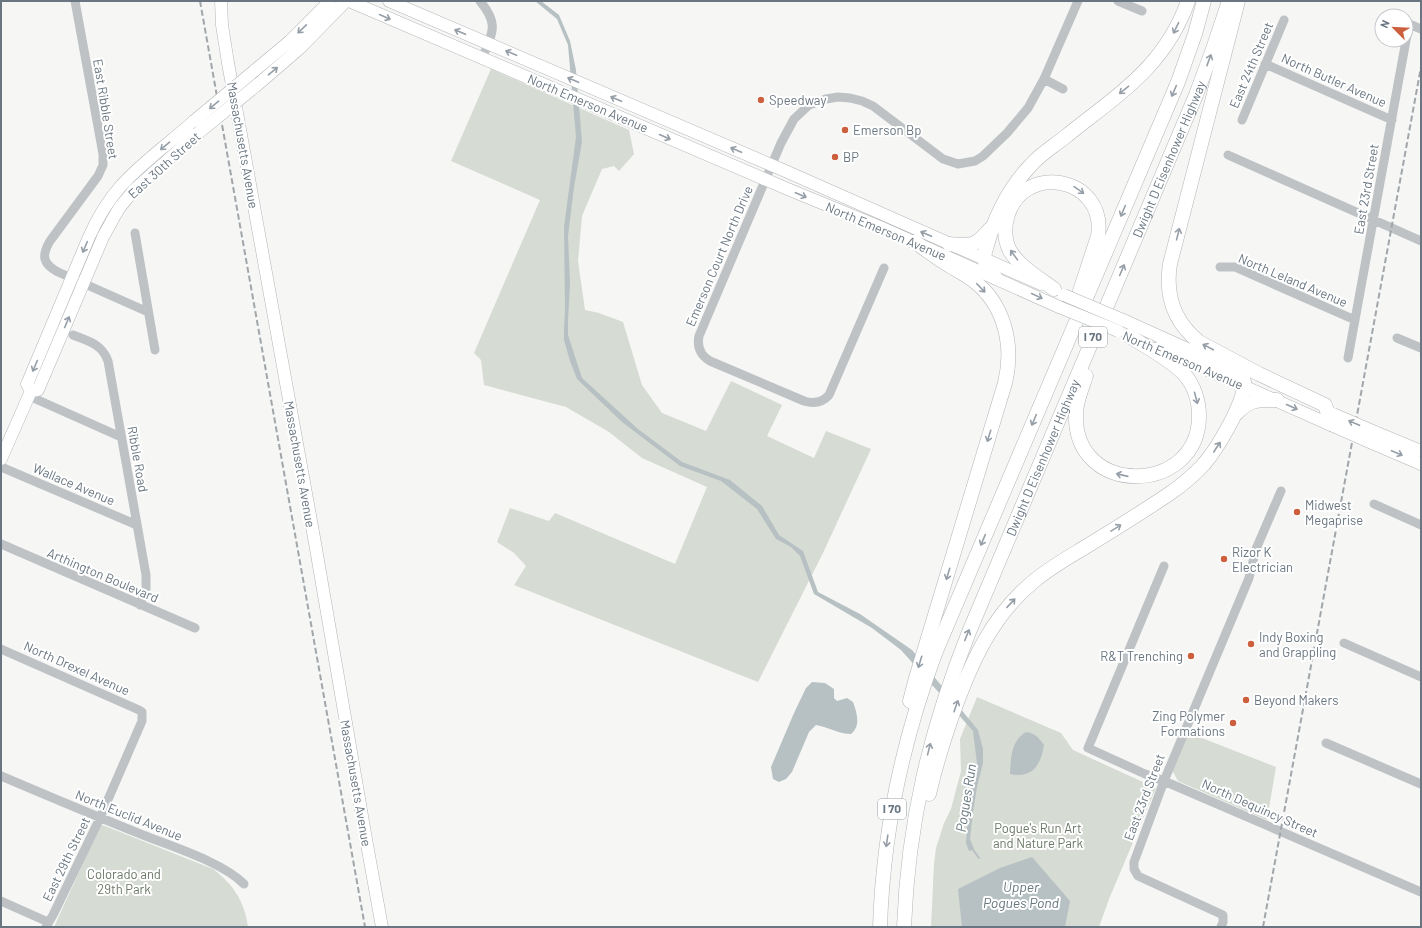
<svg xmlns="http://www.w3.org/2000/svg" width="1422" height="928" font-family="Barlow,sans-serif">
<rect width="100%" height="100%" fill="#f6f6f4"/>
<!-- green -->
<path fill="#d6dbd3" d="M491 69 629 130 634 154 619 171 614 166 602 169 582 216 578 261 585 310 599 313 623 322 642 385 662 413 706 431 731 381 782 405 767 436 814 458 826 431 871 449 823 553 758 682 514 585 526 566 514 553 497 542 510 508 549 521 555 513 675 564 707 487 642 458 609 432 566 407 484 385 481 360 474 353 540 200 451 161Z
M977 697 1061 733 1073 750 1156 788 1109 899 1099 927H931L934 864 936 848 944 823 951 809 961 771 960 739Z
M1189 733 1276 767 1267 820 1178 781 1172 770Z
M102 825 105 826 213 869C233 884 245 902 248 927H54L99 828Z"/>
<!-- water -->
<path fill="#b7c1c4" d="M535 1H541L559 15 570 41 576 70 582 142 574 187 568 236 570 283 568 320V335L582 378 638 429 682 462 730 480 762 506 779 535 803 551 818 592 860 614 912 650 978 730 983 749V763L977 787 973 812 970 839 974 849 969 851 966 843 968 812 972 783 977 763 973 731 901 650 872 628 814 594 800 556 791 547 776 539 757 509 721 481 680 466 622 422 577 379 570 361 564 340V330L565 308 564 227 576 137 568 45 557 19Z
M812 682 825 683 834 689V698L837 701 847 698 853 702C857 713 861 726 851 734 839 734 828 727 816 725L809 732 792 772 786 779 779 782 773 779 771 767 794 713 806 688Z
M1026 732C1035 733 1039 738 1044 745 1041 765 1032 779 1010 774 1011 757 1011 741 1026 732Z
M1032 857 1070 901 1065 927H962L958 889 1000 868Z"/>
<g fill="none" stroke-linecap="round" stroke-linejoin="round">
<!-- stream -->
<path stroke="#b7c1c4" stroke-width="2" d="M971 847 979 858"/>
<defs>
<path id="major" d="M221 1 222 25 228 63 315 543 366 839 382 927
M349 1 790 190 880 227 1059 307
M389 1 783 170 1041 284
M254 71 290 41 330 1
M257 85 300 48 346 1
M1123 320 1245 375
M1158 348 1331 425
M31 391 27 384 28 382 89 237C97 219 107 202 120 187 142 162 170 143 194 121
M31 391 38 390 103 237 114 217 120 207 134 190 197 134
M1375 432 1421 451
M1372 443 1421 464
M1 459 31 391"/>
<g id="highway">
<path d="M1238 1 1170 264C1165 295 1173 321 1199 342L1259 374 1325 405 1327 411"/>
<path d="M949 244C971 246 975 247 990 229"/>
<path d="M995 277C987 270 983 263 985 252 993 221 1008 189 1030 166 1040 154 1054 146 1065 137 1117 95 1165 67 1188 1"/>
<path d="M1054 289C1039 278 1020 267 1010 251 1005 241 1004 229 1007 218 1021 161 1107 176 1098 236L1080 291"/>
<path d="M1086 376C1082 388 1076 401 1076 414 1073 498 1199 495 1199 416 1199 401 1194 385 1184 374 1170 359 1146 347 1129 336"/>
<path d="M1236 414C1249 399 1258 400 1277 400"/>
<path d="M910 701 916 678 1005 383C1014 346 1005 305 974 281 966 275 958 271 950 266 938 259 926 250 915 242"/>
<path d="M929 794C935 768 943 742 952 716 970 665 991 616 1034 581 1051 567 1069 557 1087 546 1115 529 1142 512 1169 494 1182 485 1194 475 1204 464 1217 449 1246 401 1244 382 1243 377 1241 374 1237 372"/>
<path d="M880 927C883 833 903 739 936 651L1178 82 1195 34 1204 1"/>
<path id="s1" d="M904 927C908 822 930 730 969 632L1196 95 1213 49 1229 1"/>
</g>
</defs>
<!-- major casing -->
<use href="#major" stroke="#b2b6b9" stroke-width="13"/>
<!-- highway casing -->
<use href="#highway" stroke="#b2b5b8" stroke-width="15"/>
<!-- minor -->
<path stroke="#bec2c5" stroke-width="9" d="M75 1 103 154V165L98 176 50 241C41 256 43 264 58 272L148 312
M480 1C500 25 492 33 482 59
M1118 1 1142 11
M1265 64 1392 120
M1044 79 1063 89
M1242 120 1284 20
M1228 155 1421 241
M135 233 155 350
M1220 267H1235L1355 320
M884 268 829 395C822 403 814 404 804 401L710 361C700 355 697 346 699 336L781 143 794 119 809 105 826 99 838 97 850 98 862 101 873 106 943 159 958 164 975 161 983 156 1007 133 1028 108 1044 79 1078 1
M73 335C88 341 102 344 108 361L146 575V589L140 605
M1397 338 1421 348
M1348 358 1409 24 1421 29
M29 396 121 437
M1 467 137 525
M1374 504 1421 525
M1 544 195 628
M1164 566 1088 748 1145 774 1164 781 1421 892
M1344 643 1421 677
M1 649 139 710 142 712V721L100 818 53 915 46 927
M1326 743 1421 784
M1 776C48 796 95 816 143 835 173 847 222 862 244 884
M1 901 48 922
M1221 927 1223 922V915L1138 876 1134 869V862L1164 781 1249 578 1256 549 1281 491"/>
<!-- major -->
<use href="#major" stroke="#fff" stroke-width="12"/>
<!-- highway -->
<use href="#highway" stroke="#fff" stroke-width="14"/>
<!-- rail -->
<path stroke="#a0a6aa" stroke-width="2" stroke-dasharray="6 3" stroke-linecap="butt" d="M200 1 365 927
M1263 927 1421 67"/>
<defs>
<path id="major-bridge" d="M194 121 254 71
M197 134 257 85
M1064 295 1123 320
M1059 307 1118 331
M1333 414 1375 432
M1331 425 1372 443"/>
</defs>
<!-- major-bridge casing -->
<use href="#major-bridge" stroke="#b2b6b9" stroke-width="13" stroke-linecap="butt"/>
<!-- major-bridge -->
<use href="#major-bridge" stroke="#fff" stroke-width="12"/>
</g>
<!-- one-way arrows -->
<defs><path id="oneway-shaft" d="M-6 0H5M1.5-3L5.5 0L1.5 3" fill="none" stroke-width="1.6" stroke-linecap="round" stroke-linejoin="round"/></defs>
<g stroke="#969fa7">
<use href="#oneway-shaft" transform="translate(385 17) rotate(24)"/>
<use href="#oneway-shaft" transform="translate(1176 28) rotate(116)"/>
<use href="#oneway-shaft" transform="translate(302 29) rotate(136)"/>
<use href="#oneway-shaft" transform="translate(460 32) rotate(-157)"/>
<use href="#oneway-shaft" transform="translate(511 53) rotate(-157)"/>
<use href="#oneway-shaft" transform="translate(1209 60) rotate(-70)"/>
<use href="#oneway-shaft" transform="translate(273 71) rotate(-40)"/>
<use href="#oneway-shaft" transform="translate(573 80) rotate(-157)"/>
<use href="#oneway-shaft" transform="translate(1124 90) rotate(141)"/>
<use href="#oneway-shaft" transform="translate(1174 91) rotate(113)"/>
<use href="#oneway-shaft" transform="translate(616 99) rotate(-157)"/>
<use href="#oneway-shaft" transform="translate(214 105) rotate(140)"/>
<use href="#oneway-shaft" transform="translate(665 137) rotate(24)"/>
<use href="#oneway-shaft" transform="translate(165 146) rotate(140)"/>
<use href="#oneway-shaft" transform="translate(736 150) rotate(-157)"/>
<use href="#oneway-shaft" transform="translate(1079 190) rotate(35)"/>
<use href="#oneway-shaft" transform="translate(801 195) rotate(23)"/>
<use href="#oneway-shaft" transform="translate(1123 211) rotate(113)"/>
<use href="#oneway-shaft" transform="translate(926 234) rotate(-157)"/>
<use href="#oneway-shaft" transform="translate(1178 234) rotate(-76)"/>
<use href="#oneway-shaft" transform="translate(85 247) rotate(113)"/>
<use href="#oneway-shaft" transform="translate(1014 255) rotate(-126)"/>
<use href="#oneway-shaft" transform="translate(1122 270) rotate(-67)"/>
<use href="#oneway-shaft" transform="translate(981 288) rotate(46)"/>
<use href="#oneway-shaft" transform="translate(1037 296) rotate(25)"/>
<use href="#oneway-shaft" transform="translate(67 322) rotate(-67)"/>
<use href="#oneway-shaft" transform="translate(1208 347) rotate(-152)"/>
<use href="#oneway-shaft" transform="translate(35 366) rotate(113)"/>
<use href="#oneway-shaft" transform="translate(1196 398) rotate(75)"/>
<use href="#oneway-shaft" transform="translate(1292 407) rotate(24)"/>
<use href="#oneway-shaft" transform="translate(1034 420) rotate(113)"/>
<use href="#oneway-shaft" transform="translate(1354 423) rotate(-157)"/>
<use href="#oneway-shaft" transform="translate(989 436) rotate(107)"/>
<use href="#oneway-shaft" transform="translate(1217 447) rotate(-57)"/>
<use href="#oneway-shaft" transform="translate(1397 453) rotate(23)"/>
<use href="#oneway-shaft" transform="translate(1122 475) rotate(-167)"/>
<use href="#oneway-shaft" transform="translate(1116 528) rotate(-32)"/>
<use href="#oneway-shaft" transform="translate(983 540) rotate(113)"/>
<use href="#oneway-shaft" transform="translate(948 574) rotate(107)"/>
<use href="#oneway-shaft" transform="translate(1011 603) rotate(-47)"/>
<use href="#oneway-shaft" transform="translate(967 635) rotate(-68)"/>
<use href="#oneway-shaft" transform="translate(920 662) rotate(107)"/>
<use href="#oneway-shaft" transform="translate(956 706) rotate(-71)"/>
<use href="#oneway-shaft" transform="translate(929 749) rotate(-76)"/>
<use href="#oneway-shaft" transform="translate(887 841) rotate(98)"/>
</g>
<!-- markers -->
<g fill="#cc603e" stroke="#fff" stroke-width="1.5">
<circle cx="761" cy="100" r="4"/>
<circle cx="845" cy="130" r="4"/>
<circle cx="835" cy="157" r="4"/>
<circle cx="1297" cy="512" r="4"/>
<circle cx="1224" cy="559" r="4"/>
<circle cx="1251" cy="644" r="4"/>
<circle cx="1191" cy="656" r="4"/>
<circle cx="1246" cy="700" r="4"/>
<circle cx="1233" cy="723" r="4"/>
</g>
<g text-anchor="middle" stroke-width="4" stroke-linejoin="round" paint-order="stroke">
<!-- shield labels -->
<g fill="#fff" stroke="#969fa7" stroke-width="1">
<rect x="1079" y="327" width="28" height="20" rx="3"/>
<rect x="878" y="799" width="28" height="20" rx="3"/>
</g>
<g font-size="12" font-weight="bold" fill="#697681">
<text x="1093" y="341">I 70</text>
<text x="892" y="813">I 70</text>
</g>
<!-- street labels -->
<g font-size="13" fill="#697681" stroke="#fff">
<text transform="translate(1251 65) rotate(-67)" y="5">East 24th Street</text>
<text transform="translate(1334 80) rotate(24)" y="5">North Butler Avenue</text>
<text transform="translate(588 103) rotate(23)" y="5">North Emerson Avenue</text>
<text transform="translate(106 109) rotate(81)" y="5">East Ribble Street</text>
<text transform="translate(243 145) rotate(80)" y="5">Massachusetts Avenue</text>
<text dy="5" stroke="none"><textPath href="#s1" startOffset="817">Dwight D Eisenhower Highway</textPath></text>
<text transform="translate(164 165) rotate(-42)" y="5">East 30th Street</text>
<text transform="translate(1366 189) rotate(-80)" y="5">East 23rd Street</text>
<text transform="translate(886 231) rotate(23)" y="5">North Emerson Avenue</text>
<text transform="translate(719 256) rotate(-67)" y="5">Emerson Court North Drive</text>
<text transform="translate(1293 280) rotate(23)" y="5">North Leland Avenue</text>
<text transform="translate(1183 360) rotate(23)" y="5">North Emerson Avenue</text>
<text dy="5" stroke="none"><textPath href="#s1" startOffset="493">Dwight D Eisenhower Highway</textPath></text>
<text transform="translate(138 459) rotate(80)" y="5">Ribble Road</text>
<text transform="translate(300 464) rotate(80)" y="5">Massachusetts Avenue</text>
<text transform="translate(74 484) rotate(23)" y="5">Wallace Avenue</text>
<text transform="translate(103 575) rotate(23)" y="5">Arthington Boulevard</text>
<text transform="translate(77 668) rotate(24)" y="5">North Drexel Avenue</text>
<text transform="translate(356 783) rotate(80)" y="5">Massachusetts Avenue</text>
<text transform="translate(1144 797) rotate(-69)" y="5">East 23rd Street</text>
<text transform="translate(1260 808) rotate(24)" y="5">North Dequincy Street</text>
<text transform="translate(129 815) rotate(22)" y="5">North Euclid Avenue</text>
<text transform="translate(66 859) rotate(-64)" y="5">East 29th Street</text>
</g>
<!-- poi labels -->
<g font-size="13" fill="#697681" stroke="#fff" text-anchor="start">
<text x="769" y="105">Speedway</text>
<text x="853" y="135">Emerson Bp</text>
<text x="843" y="162">BP</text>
<text x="1305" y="510">Midwest<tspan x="1305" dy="15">Megaprise</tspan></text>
<text x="1232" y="557">Rizor K<tspan x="1232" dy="15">Electrician</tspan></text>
<text x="1259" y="642">Indy Boxing<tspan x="1259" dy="15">and Grappling</tspan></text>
<text x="1183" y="661" text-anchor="end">R&amp;T Trenching</text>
<text x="1254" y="705">Beyond Makers</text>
<text x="1225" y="721" text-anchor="end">Zing Polymer<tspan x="1225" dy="15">Formations</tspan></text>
</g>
<!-- park labels -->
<g font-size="13" fill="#6b7967" stroke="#fff">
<text x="1038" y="833">Pogue's Run Art<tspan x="1038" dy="15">and Nature Park</tspan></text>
<text x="124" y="879">Colorado and<tspan x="124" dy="15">29th Park</tspan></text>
</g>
<!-- water labels -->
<g font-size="14" font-style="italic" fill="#65777d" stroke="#fff">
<text transform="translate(966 798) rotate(-81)" y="5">Pogues Run</text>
<text x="1021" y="892">Upper<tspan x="1021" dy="16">Pogues Pond</tspan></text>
</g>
</g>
<!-- border -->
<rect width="1422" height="928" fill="none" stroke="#697681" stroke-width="4"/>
<!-- north arrow -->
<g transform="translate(1394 28) rotate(294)"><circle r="19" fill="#ffffff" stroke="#c3c8cd"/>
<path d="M0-3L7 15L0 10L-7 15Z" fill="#cc603e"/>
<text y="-6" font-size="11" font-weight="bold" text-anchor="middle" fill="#697681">N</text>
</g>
</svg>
